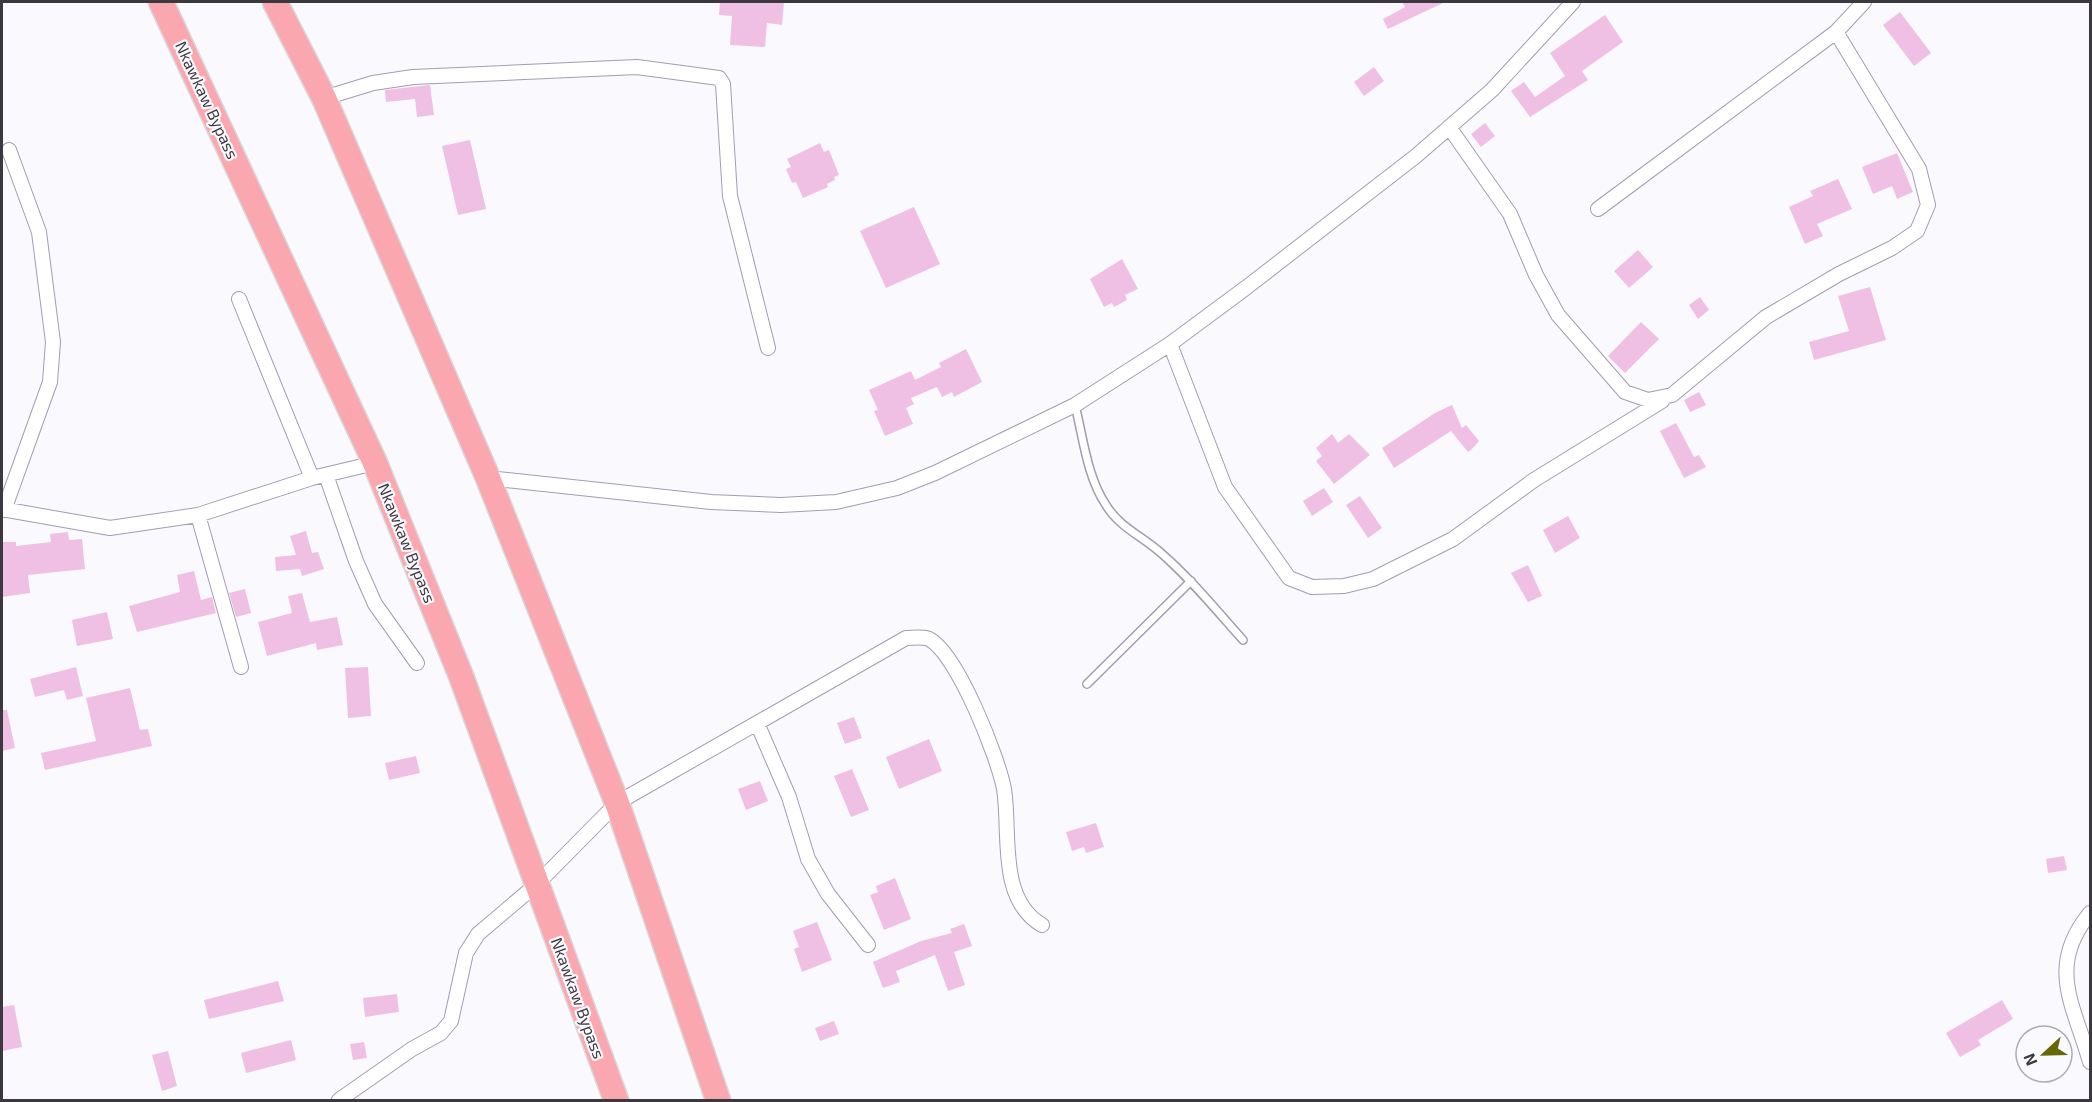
<svg xmlns="http://www.w3.org/2000/svg" width="2092" height="1102" font-family="'Exo 2',sans-serif">
<rect width="100%" height="100%" fill="#faf9fd"/>
<!-- building -->
<path fill="#efc0e3" d="M720 2H784L782 25 767 23 765 47 730 45 732 16 719 15Z
M1402 2H1445L1388 29 1383 19 1405 7Z
M1900 12 1931 53 1914 66 1883 25Z
M1605 15 1623 42 1582 71 1588 80 1530 117 1511 91 1524 82 1535 97 1565 76 1550 53Z
M1374 67 1384 81 1364 96 1354 82Z
M430 85 434 115 417 117 415 99 386 102 385 90Z
M1485 123 1495 136 1481 147 1471 134Z
M470 140 486 209 458 215 442 146Z
M820 143 824 152 829 150 839 175 834 177 835 180 827 184 828 187 803 198 796 182 792 183 786 169 791 167 787 159Z
M1897 153 1913 192 1897 199 1892 186 1873 194 1862 167Z
M1838 179 1852 209 1817 224 1823 236 1805 244 1789 207 1813 196 1810 191Z
M914 207 940 264 886 288 860 231Z
M1638 250 1653 267 1629 288 1614 271Z
M1122 259 1138 289 1125 295 1127 300 1114 307 1112 303 1104 307 1090 279Z
M1870 287 1886 340 1814 360 1809 342 1849 331 1838 296Z
M1700 297 1709 310 1698 319 1689 305Z
M1641 322 1659 339 1625 373 1608 356Z
M966 349 982 382 954 397 952 392 942 397 937 387 911 398 914 404 906 408 913 424 885 436 874 411 878 410 869 390 911 371 915 380 941 367 939 363Z
M1699 392 1706 405 1690 412 1684 400Z
M1452 405 1462 428 1466 425 1479 441 1471 450 1468 452 1451 431 1394 468 1382 448 1435 413Z
M1676 423 1694 457 1699 455 1706 467 1684 478 1660 431Z
M1332 434 1338 443 1349 434 1370 455 1334 484 1316 461 1322 456 1316 448Z
M1324 488 1333 502 1312 516 1303 501Z
M1360 496 1382 528 1368 538 1346 505Z
M1568 516 1580 538 1555 553 1543 530Z
M306 531 312 553 318 552 324 569 302 576 300 569 276 571 275 557 296 555 290 536Z
M68 532 69 540 82 539 85 569 28 575 30 593 2 597V542H16V546L51 542 50 534Z
M1528 565 1542 596 1528 602 1511 573Z
M194 571 201 600 212 597 216 613 137 632 129 606 180 592 177 575Z
M245 589 251 613 236 617 229 593Z
M302 593 310 622 337 617 343 645 317 650 316 643 267 656 258 622 292 613 288 596Z
M107 612 113 639 77 646 72 620Z
M76 667 83 696 67 700 64 690 35 697 30 679Z
M368 667 371 716 348 718 345 668Z
M130 688 140 730 148 729 152 746 45 770 41 753 96 741 86 698Z
M2 710H7L15 748 2 751Z
M854 717 862 738 845 744 837 723Z
M929 739 942 771 899 789 886 757Z
M416 756 420 773 389 780 385 763Z
M852 769 869 810 851 817 834 776Z
M760 781 768 801 746 810 738 789Z
M1096 823 1104 847 1086 853 1084 847 1072 851 1066 832Z
M2064 856 2067 870 2048 873 2046 859Z
M895 878 911 919 884 930 870 895 878 892 876 886Z
M817 922 832 960 802 972 794 949 799 947 793 931Z
M964 924 972 946 954 952 965 985 948 991 935 955 896 971 900 982 883 988 873 962 921 941 952 933 950 929Z
M278 981 284 1001 209 1019 204 1000Z
M397 994 399 1012 365 1017 363 998Z
M2002 1000 2013 1019 1978 1040 1981 1045 1960 1057 1946 1033Z
M14 1005 22 1047 2 1051V1007Z
M834 1021 839 1034 820 1041 815 1028Z
M291 1040 296 1060 246 1073 241 1053Z
M364 1042 367 1058 353 1060 350 1044Z
M168 1051 177 1086 162 1091 152 1055Z"/>
<g fill="none" stroke-linecap="round" stroke-linejoin="round">
<defs>
<path id="service" d="M1075 405C1083 437 1087 477 1106 505 1119 527 1142 536 1161 553 1191 579 1216 610 1243 640
M1087 684 1191 581"/>
<path id="minor" d="M324 98 373 83 413 77 637 67 719 78 723 84 730 196 768 348
M1449 127 1510 214 1536 275 1558 315 1625 392 1648 400 1672 395 1766 317 1839 274 1892 248 1917 231 1928 205 1919 169 1836 32
M1598 209 1836 32 1864 2
M239 299 312 478
M1170 344 1225 487 1289 578 1312 587 1344 586 1373 579 1453 539 1534 480 1662 401
M326 475 356 561 375 604 417 663
M488 478 711 502 781 505 836 502 897 488 935 473 1075 405 1170 344 1247 287 1416 156 1492 90 1573 2
M2 509 110 528 198 515 312 478 375 463
M4 510 50 382 53 342 39 232 9 150
M198 515 241 667
M757 723 789 797 808 859 828 894 868 945
M2090 913C2046 967 2074 1005 2090 1062
M339 1100 412 1049 441 1033 451 1021 466 953 478 934 537 884 617 803 906 638C912 638 923 636 929 639 957 653 998 757 1004 789 1011 831 997 899 1042 925"/>
<path id="trunk" d="M161 2 375 463 461 676 616 1100
M275 2 324 98 488 478 617 803 718 1100"/>
</defs>
<!-- service casing -->
<use href="#service" stroke="#a49cb1" stroke-width="10"/>
<!-- minor casing -->
<use href="#minor" stroke="#a49cb1" stroke-width="16"/>
<!-- trunk casing -->
<use href="#trunk" stroke="#d8d7d9" stroke-width="27"/>
<!-- service -->
<use href="#service" stroke="#fff" stroke-width="7"/>
<!-- minor -->
<use href="#minor" stroke="#fff" stroke-width="14"/>
<!-- trunk -->
<use href="#trunk" stroke="#fba7b0" stroke-width="24"/>
</g>
<g text-anchor="middle" stroke-width="4.5" stroke-linejoin="round" paint-order="stroke">
<!-- street labels -->
<g font-size="16" fill="#3b3840" stroke="#faf9fd">
<text transform="translate(207 100) rotate(65)" y="6">Nkawkaw Bypass</text>
<text transform="translate(407 543) rotate(68)" y="6">Nkawkaw Bypass</text>
<text transform="translate(578 998) rotate(70)" y="6">Nkawkaw Bypass</text>
</g>
</g>
<!-- border -->
<rect width="2092" height="1102" fill="none" stroke="#3b3840" stroke-width="6"/>
<!-- north arrow -->
<g transform="translate(2044 1054) rotate(248)"><circle r="28" fill="#faf9fd" stroke="#aeacb1" stroke-width="1.5"/>
<path d="M0-4.5L10 22L0 15L-10 22Z" fill="#666804"/>
<text y="-9" font-size="16" font-weight="bold" text-anchor="middle" fill="#3b3840">N</text>
</g>
</svg>
